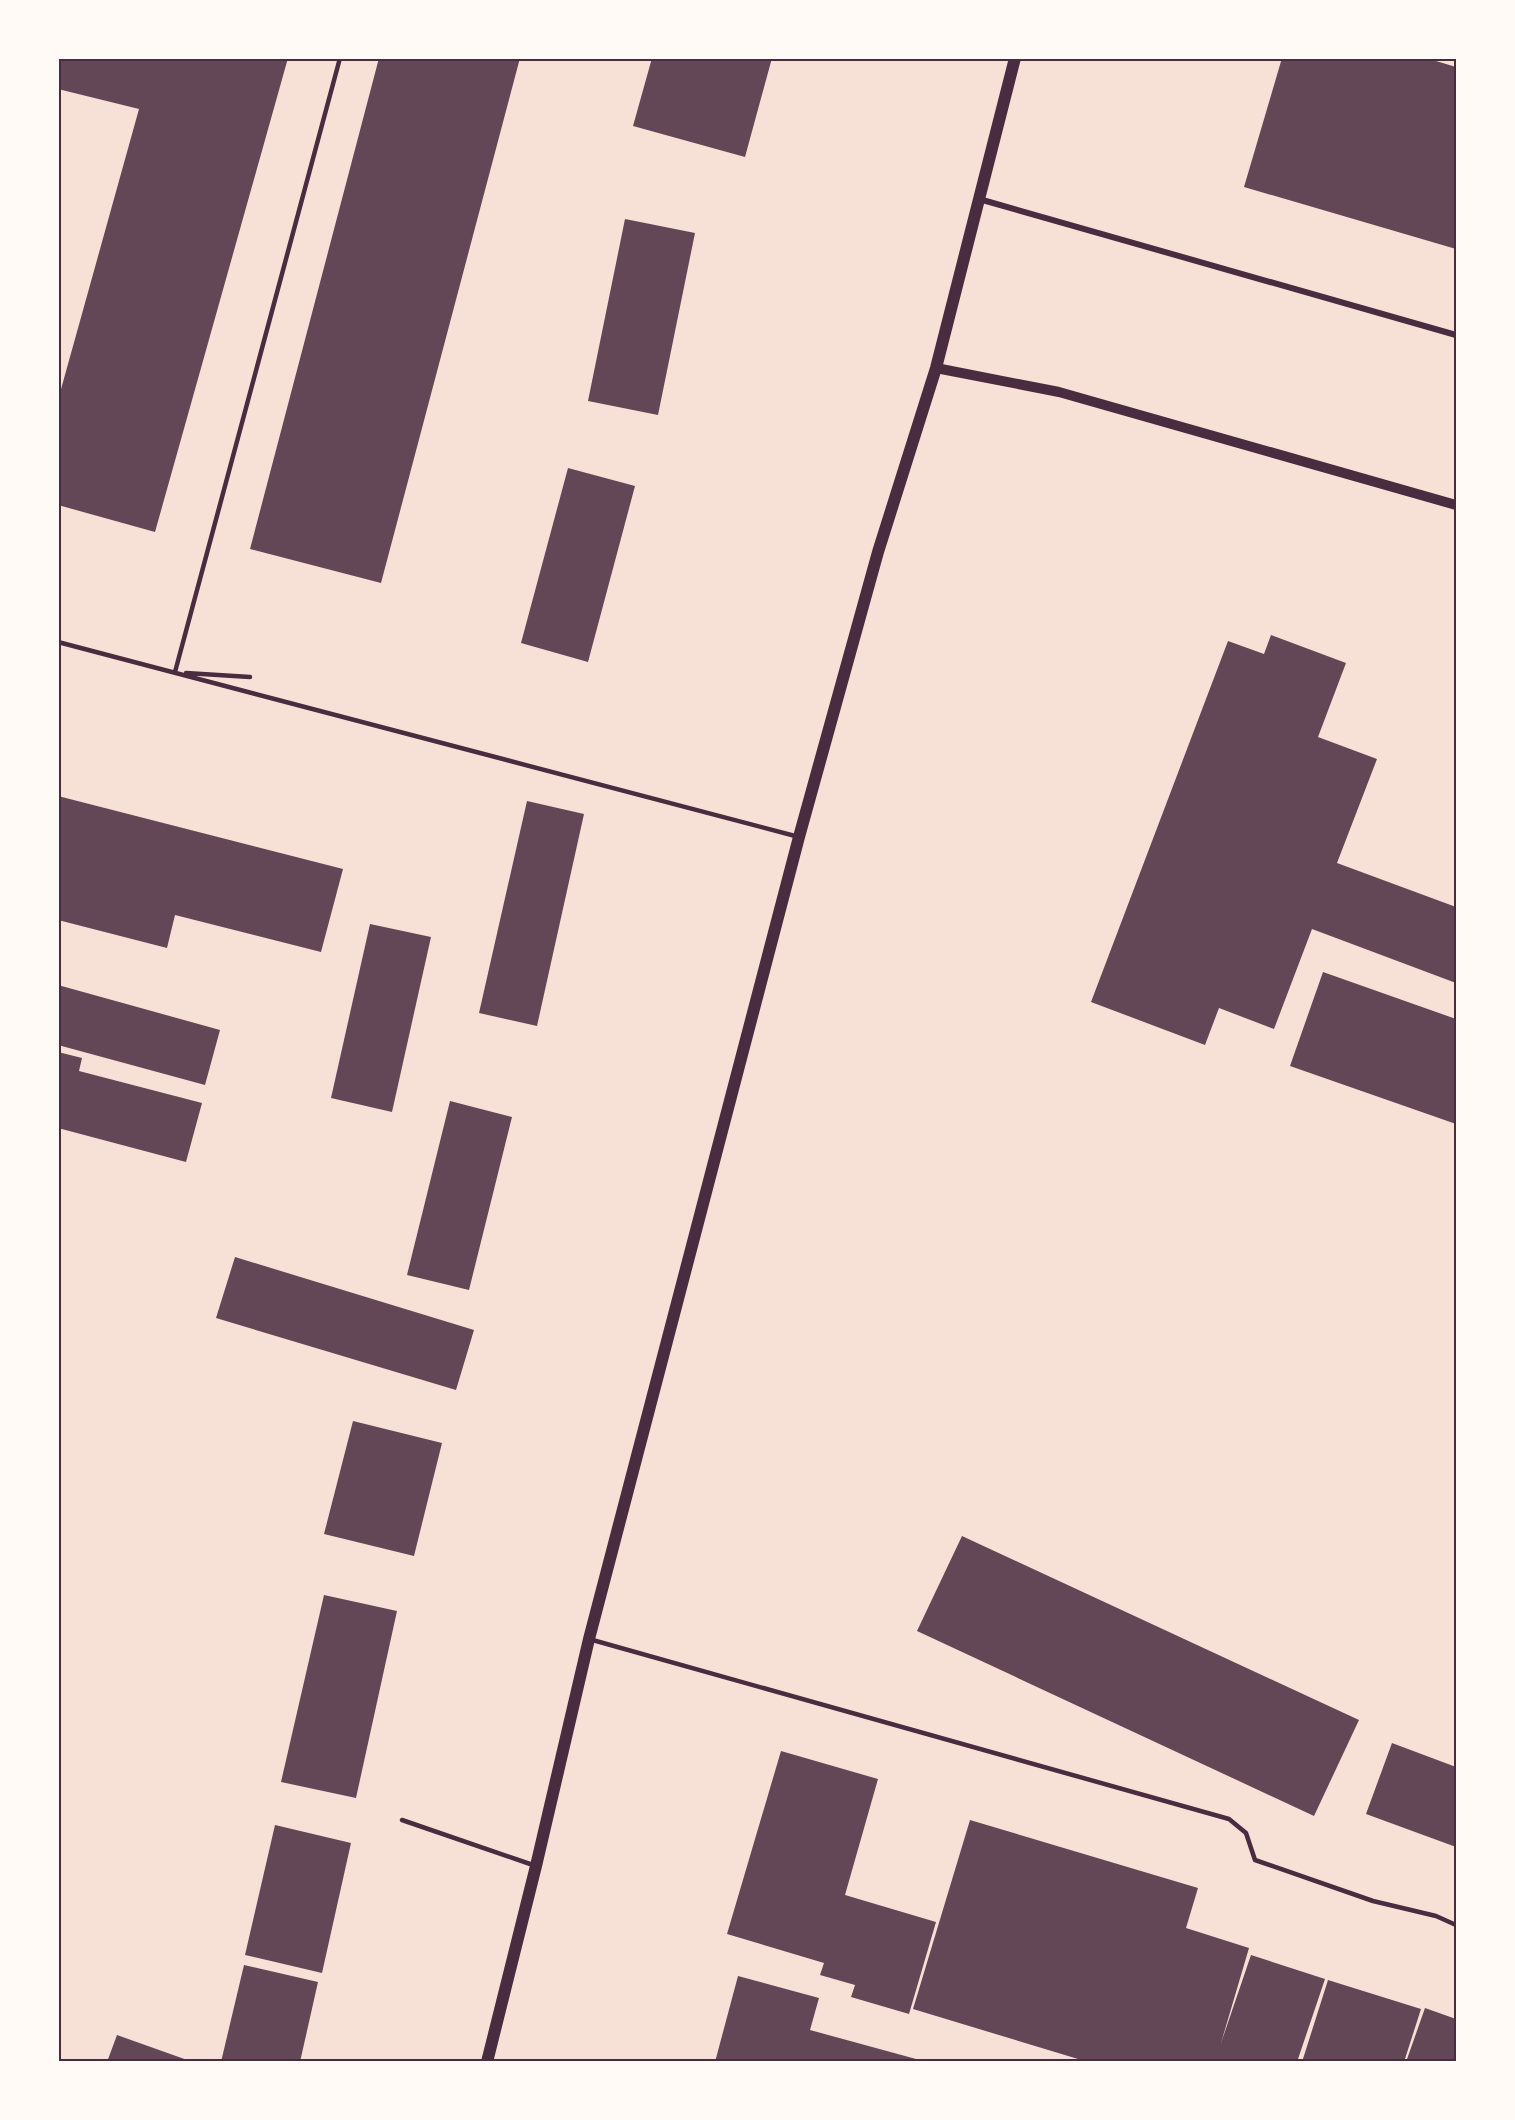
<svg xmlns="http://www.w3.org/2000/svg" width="1515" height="2120" font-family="Ubuntu,sans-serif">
<rect width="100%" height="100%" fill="#f7e1d7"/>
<!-- building -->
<path fill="#644757" d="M58 58H288L155 532 58 505V400L139 109 58 89Z
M379 58H520L381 583 250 549Z
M652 58H772L745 157 633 126Z
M1282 58H1426L1456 67V249L1244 187Z
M625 219 695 233 658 415 588 401Z
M568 468 635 486 588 662 521 643Z
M1271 635 1346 663 1318 737 1377 759 1337 863 1456 907V983L1312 929 1274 1029 1219 1008 1205 1045 1091 1002 1228 641 1264 654Z
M58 796 343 869 321 952 175 915 167 948 58 920Z
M527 801 584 814 537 1026 479 1013Z
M370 924 431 937 392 1112 331 1098Z
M1323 972 1456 1019V1124L1290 1066Z
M58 985 220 1030 205 1085 58 1045Z
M58 1052 82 1058 79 1071 202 1103 186 1162 58 1128Z
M450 1101 512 1117 469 1290 407 1275Z
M235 1257 474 1330 456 1390 216 1318Z
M353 1421 442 1443 414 1556 324 1534Z
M962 1536 1359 1720 1314 1816 917 1631Z
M324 1595 397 1611 356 1798 281 1782Z
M1392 1743 1456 1767V1847L1366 1814Z
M781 1751 878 1779 845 1895 936 1922 909 2014 851 1997 855 1985 820 1975 824 1963 727 1934Z
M970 1820 1198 1888 1186 1928 1249 1948 1221 2043 1251 1955 1325 1979 1297 2062H1088L913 2009Z
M275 1825 351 1843 322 1973 245 1955Z
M244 1965 318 1982 300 2062H221Z
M738 1976 819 1998 810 2030 927 2062H715Z
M1328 1980 1421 2009 1404 2062H1302Z
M1425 2008 1456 2019V2062H1406Z
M117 2035 190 2061V2062H107Z"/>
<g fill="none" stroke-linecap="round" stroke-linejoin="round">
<!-- service -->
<path stroke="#4a2c40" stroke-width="4.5" d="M58 642 799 837
M175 672 340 58
M186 673 250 677
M589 1639 1229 1819 1246 1833 1255 1860 1373 1901 1436 1916 1456 1925
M402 1820 533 1865"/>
<!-- minor -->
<path stroke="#4a2c40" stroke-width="6" d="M979 199 1456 335"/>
<!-- tertiary -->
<path stroke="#4a2c40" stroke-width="10" d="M936 368 1059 392 1456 505"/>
<!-- secondary -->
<path stroke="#4a2c40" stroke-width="12" d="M487 2062 536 1866 589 1639 799 837 878 552 936 368 1015 58"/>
</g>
<!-- border -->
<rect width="1515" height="2120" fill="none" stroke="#fffaf5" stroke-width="120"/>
<rect x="60" y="60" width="1395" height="2000" fill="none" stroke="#4a2c40" stroke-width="2"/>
</svg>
